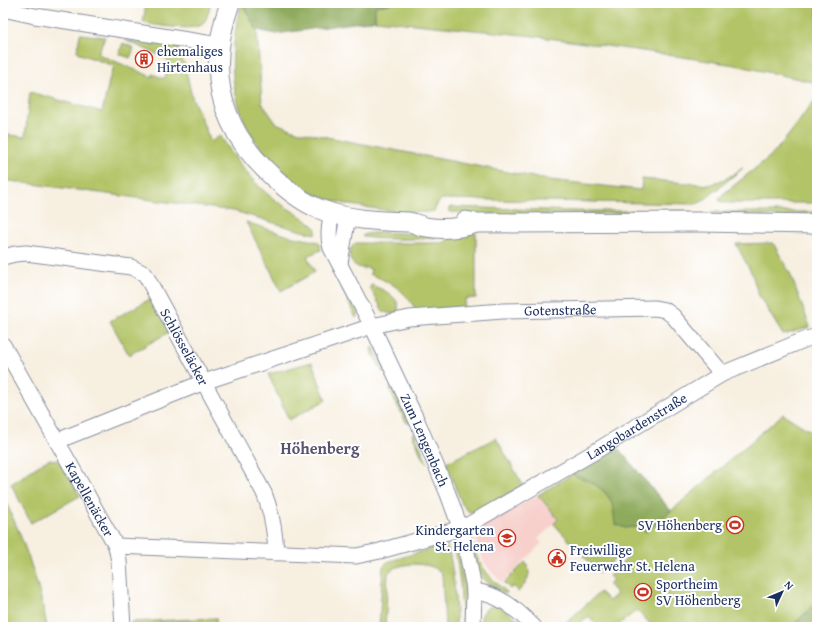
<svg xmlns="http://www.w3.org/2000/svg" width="820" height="630" font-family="'Gentium Book Plus',serif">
<rect width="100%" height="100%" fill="#fff"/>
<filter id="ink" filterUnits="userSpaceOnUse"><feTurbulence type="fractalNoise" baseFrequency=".025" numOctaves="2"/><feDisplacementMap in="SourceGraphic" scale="8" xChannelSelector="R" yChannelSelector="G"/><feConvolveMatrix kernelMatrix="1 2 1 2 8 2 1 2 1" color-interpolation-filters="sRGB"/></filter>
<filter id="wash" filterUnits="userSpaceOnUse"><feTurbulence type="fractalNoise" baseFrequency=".012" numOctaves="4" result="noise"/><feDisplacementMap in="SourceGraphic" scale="16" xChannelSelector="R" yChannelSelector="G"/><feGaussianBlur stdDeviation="0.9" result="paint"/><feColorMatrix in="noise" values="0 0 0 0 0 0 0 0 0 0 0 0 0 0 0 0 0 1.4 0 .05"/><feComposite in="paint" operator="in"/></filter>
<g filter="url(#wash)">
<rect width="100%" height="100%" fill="#f7efe0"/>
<!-- built -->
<path fill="#f7d0cc" d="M538 495 559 519 538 539 542 543 502 583 492 573 483 560 477 543 476 535 480 528 488 522Z"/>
<!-- green -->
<path fill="#b3c468" stroke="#677a63" d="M146 3H211C209 9 207 19 203 24 194 32 155 25 143 23Z
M242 3H247L244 7 257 30 262 103 276 123 296 131 549 180 641 190 642 179 709 185 727 178 743 168 703 201 696 204 442 199 438 203 434 211C422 214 390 211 377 209 356 206 334 203 315 194 303 188 293 180 283 171 242 136 226 89 235 35 236 24 238 13 242 3Z
M398 3H817V83L735 65 636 50 533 36 375 20 374 6Z
M80 34 105 37 98 54 152 77 153 74 164 79C169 68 174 62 161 56L125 40 178 47V56L184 62 192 97 211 142 220 135C235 159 252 183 275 200 288 209 302 216 314 226L316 230V234L301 231 234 211 3 180V134L25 137 30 92 102 112 110 77 114 66 80 54 77 51Z
M123 43 134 48 130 58 119 54Z
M817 97V203H726L720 201 719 198 722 195 773 154 791 132Z
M451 207 578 211H685L690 213 508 215 452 212 448 211Z
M712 212H817V219L710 213Z
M246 222 289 236 319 242 321 250 307 256 315 272 281 291Z
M379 232 420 234 436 237C427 240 368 240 362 236L366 234Z
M476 233V298L465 299 464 307 416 310C403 288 393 284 370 274L371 269 364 267V269C361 268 357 267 355 265 347 260 349 247 356 243H441L446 242 448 237Z
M773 243 790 273 810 327 783 335 758 294 752 274 736 244Z
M332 266 358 313 356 318Z
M371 285C382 289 404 298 397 313L390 314 383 311 370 288Z
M152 298 171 331 129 355 110 321Z
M372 347 374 348 385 370V372H382L371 350Z
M312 362 326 400 289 420 268 374Z
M392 386 411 422 409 424 406 422 390 391V387Z
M783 414 817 435V602L795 623 799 627H653L637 610 616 627H598L589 616 574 627H561L600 592 609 601 617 594 608 584 613 580 609 576 627 558 623 552 599 573 554 524 558 519 538 495 617 447 671 511Z
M414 432 427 463 423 459 412 434Z
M496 438 523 485 477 512H469L462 504 446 463Z
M50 459 58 461 61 464 80 496 31 523 11 484 44 462Z
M3 496C23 538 39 581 47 627H3Z
M445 544C453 549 457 615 456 627H445L442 574C433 561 399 561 388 573L385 627H379L383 566 387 562Z
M456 545 459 548 465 587 467 627H463L460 583 455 548Z
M472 545C479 565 490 579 507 592L506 594C495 589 483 581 477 570 474 563 474 553 472 545Z
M525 562C534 572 526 584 518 592L513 586 510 589 504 583Z
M496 605 500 606 528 627H480C480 616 483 607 496 605Z
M216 618 217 627H132L131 622Z"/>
<!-- forest -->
<path fill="#8eaa5c" stroke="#546c5d" d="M247 3H398L375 6V20L276 34 257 30 244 7Z
M617 447 671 511 646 532 634 527 625 528 615 524C614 518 614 513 613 508 611 496 600 487 590 482 584 479 578 478 572 474Z
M817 602V627H799L795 624Z"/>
</g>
<g filter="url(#ink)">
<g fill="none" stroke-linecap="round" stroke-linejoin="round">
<defs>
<g id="minor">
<path d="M3 9 35 16 219 45"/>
<path id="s1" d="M331 213C330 225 327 237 331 248L372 326 418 423 448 494 464 538 473 583 474 591 473 627"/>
<path id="s2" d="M3 257 15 254 26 253 131 267 145 274 264 493C272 513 275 531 276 553"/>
<path d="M340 263 348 216"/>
<path id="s3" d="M3 345 116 546 119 561 123 627"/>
<path id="s4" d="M57 441 204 382 372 326 409 318 503 311 655 308 665 310 673 316 722 374"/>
<path id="s5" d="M116 546 356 556 380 551 448 532 468 525 591 454 722 374 804 340 817 336"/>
<path d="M474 591C501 595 516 609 534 627"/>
</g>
<path id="major" d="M230 3C206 70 219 128 272 176 287 190 303 203 322 210 349 220 380 221 409 222 415 223 420 226 426 227 443 230 461 228 477 223
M465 221 477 223 700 222 817 224"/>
</defs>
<!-- minor casing -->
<use href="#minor" stroke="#898f9f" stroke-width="17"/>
<!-- major casing -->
<use href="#major" stroke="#898f9f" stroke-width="21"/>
<!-- minor -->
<use href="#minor" stroke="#fff" stroke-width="15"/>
<!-- major -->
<use href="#major" stroke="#fff" stroke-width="19"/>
</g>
</g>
<!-- icons -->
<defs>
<symbol id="building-ring" viewBox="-11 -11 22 22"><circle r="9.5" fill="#fff" stroke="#c8321e" stroke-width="1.5"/><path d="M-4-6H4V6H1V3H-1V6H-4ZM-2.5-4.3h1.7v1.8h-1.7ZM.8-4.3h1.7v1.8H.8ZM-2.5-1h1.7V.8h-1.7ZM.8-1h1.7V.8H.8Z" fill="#c8321e"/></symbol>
<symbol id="stadium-ring" viewBox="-11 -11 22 22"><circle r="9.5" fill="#fff" stroke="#c8321e" stroke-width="1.5"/><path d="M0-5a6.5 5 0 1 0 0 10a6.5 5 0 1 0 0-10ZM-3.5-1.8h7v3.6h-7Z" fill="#c8321e"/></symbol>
<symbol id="school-ring" viewBox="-11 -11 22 22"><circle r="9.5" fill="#fff" stroke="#c8321e" stroke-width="1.5"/><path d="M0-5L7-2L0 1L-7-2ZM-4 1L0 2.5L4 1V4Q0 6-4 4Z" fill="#c8321e"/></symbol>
<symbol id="civic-ring" viewBox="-11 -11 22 22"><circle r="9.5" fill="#fff" stroke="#c8321e" stroke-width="1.5"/><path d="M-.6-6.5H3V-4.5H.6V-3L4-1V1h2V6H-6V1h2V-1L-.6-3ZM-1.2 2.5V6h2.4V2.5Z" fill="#c8321e"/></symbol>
</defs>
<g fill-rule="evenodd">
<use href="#building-ring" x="134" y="49" width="20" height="20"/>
<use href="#stadium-ring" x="725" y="515" width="20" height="20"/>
<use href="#school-ring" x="497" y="528" width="20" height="20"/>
<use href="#civic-ring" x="547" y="548" width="20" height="20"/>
<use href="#stadium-ring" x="633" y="582" width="20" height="20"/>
</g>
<g text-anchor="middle" stroke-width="4" stroke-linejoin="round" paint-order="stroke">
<!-- poi labels -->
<g font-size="14" fill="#1b2f5e" stroke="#fff" text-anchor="start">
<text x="157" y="56">ehemaliges<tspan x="157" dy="16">Hirtenhaus</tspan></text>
<text x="722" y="530" text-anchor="end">SV Höhenberg</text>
<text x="494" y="535" text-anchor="end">Kindergarten<tspan x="494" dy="16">St. Helena</tspan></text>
<text x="570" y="555">Freiwillige<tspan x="570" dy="16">Feuerwehr St. Helena</tspan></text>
<text x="656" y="589">Sportheim<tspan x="656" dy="16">SV Höhenberg</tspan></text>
</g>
<!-- street labels -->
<g font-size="14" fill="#1b2f5e" stroke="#fff">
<text dy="5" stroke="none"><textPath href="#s4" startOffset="525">Gotenstraße</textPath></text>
<text dy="5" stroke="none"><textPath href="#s2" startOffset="228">Schlösseläcker</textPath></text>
<text dy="5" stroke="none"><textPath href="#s5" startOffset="552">Langobardenstraße</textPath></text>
<text dy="5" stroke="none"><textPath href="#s1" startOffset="249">Zum Lengenbach</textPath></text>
<text dy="5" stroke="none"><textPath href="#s3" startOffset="177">Kapellenäcker</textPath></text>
</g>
<!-- quarter labels -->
<g font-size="16" font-weight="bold" fill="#58536e" stroke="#fff">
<text x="320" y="454">Höhenberg</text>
</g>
</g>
<!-- margin -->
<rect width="820" height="630" fill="none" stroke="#fff" stroke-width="16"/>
<!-- north arrow -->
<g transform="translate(782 592) rotate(46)" stroke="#ffffff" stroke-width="3" paint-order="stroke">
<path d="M0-3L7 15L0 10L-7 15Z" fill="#1b2f5e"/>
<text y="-6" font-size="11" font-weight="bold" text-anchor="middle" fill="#1b2f5e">N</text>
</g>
</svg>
